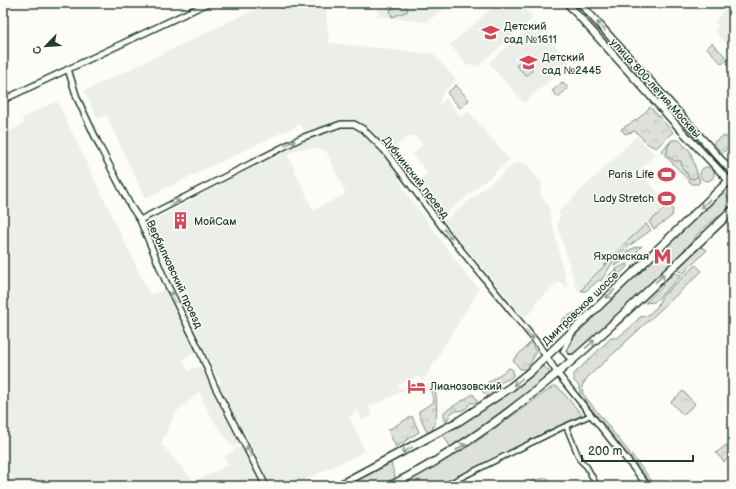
<svg xmlns="http://www.w3.org/2000/svg" width="736" height="489" font-family="'Balsamiq Sans',sans-serif">
<defs>
<pattern id="forest-crowns" width="20" height="18" patternUnits="userSpaceOnUse"><rect width="20" height="18" fill="#dde0db"/><path d="M2 6a3 3 0 1 1 6 0M12 15a3 3 0 1 1 6 0" fill="none" stroke="#bdc1bd"/></pattern>
</defs>
<rect width="100%" height="100%" fill="#fdfcf7"/>
<filter id="ink" filterUnits="userSpaceOnUse"><feTurbulence type="fractalNoise" baseFrequency=".025" numOctaves="2"/><feDisplacementMap in="SourceGraphic" scale="8" xChannelSelector="R" yChannelSelector="G"/><feConvolveMatrix kernelMatrix="1 2 1 2 8 2 1 2 1" color-interpolation-filters="sRGB"/></filter>
<g filter="url(#ink)">
<!-- built -->
<path fill="#eceee9" fill-rule="evenodd" d="M269 3H325L329 43 434 54 456 80 443 93 438 105 446 99 461 117 468 111 510 160 442 217 415 185 428 173 412 155 423 145 416 136 408 137 393 148 390 144 386 147 361 122 349 119 326 125 306 134 300 124 145 198 106 115 97 118 84 91Z
M376 3H454L426 22 378 16Z
M498 3H519L533 18 478 66 467 65 450 45Z
M730 3H733V49L714 31 719 25 715 22Z
M534 22 570 63 524 103 489 63Z
M57 101 150 295 166 289 197 352 182 359 188 371 197 367 201 368 239 444 233 447 212 419 199 392 175 413 161 444 194 482 229 464 224 458 237 448 244 446 264 486H3V134L24 124 22 118Z
M342 128H351L358 131 371 139 386 156 395 170 405 191 466 274 479 289 423 381 418 376 398 385 400 389 405 387 406 389 401 392 371 406 368 405 372 415 370 417 362 420 357 409 355 410 356 412 349 416 365 451 292 486H270L254 454 253 448 245 433 242 431 217 384 221 382 212 366 147 224 269 158 304 141ZM312 148 326 151 346 194 313 210 287 154 298 149Z
M637 136 655 155 638 172 670 205 607 260 609 262 587 283 581 291H577L557 224 560 216 558 213Z
M522 163 524 165 526 164 542 184 540 194 547 203 568 289 559 281 535 303 537 306 524 318 444 221 514 164Z"/>
<!-- green -->
<path fill="#dde0db" stroke="#7e8e88" d="M405 4 408 11 392 17 390 10Z
M523 59 533 70 526 76 516 65Z
M562 82 568 88 558 97 552 91Z
M456 85 469 100 460 108 447 93Z
M661 98 722 163 719 166 659 100Z
M672 140 667 148 681 161 683 170 693 179 698 176 700 182 698 184H692L661 151Z
M700 174a7 7 0 1 1 14 0a7 7 0 1 1-14 0Z
M723 191 733 204 700 231 685 250 575 355 567 354 566 347 593 315Z
M670 204 673 210 672 216 654 229 649 222Z
M646 224 651 230 618 254 601 281 599 280 586 291H581L587 283 608 262 607 260Z
M642 246 637 251 639 253 614 266C620 255 629 248 642 246Z
M699 246 707 250 684 273 673 269Z
M626 264H628V266L613 280 610 277 608 279 610 281H607L610 274 615 270 618 274 616 269Z
M673 273 682 275 654 302 645 303 663 286 662 283 669 276 671 277Z
M580 310V313L560 332 562 319Z
M542 365 549 371V374L509 408 452 450 443 434 513 390Z
M554 386 559 388 582 415 440 486H399L443 462 477 441Z
M391 463 396 480 383 486H358L357 480Z"/>
<!-- forest -->
<path fill="url(#forest-crowns)" stroke="#7e8e88" d="M712 43 728 59 722 64 707 48Z
M650 107 673 132 656 148 648 144 635 131 625 134 621 129 638 119Z
M723 136 729 138 732 142 731 150 729 148 722 153 713 143Z
M672 140H679L690 151 698 176 693 179 689 178 687 173 683 170 681 161H674L666 154 668 151 667 148Z
M696 265 702 271 700 273 587 378 582 386 583 394 656 486H653L580 395 579 386 574 381V374L611 338H617L631 327 640 317 648 315 657 307 662 296Z
M531 342 536 353 527 369H520L513 360Z
M509 368 513 370V376C509 380 502 381 499 384 494 389 496 393 488 397L480 389 482 387Z
M430 388H435C437 401 439 422 430 433L427 432 419 414V411L434 402Z
M683 391 695 404 683 415 671 402Z
M473 394 477 400 476 403H470C465 413 459 409 451 413L447 421 444 420V412Z
M412 416 419 432 396 447 388 430Z
M726 445 733 454 724 462 716 453Z
M548 478 551 486H523L535 480Z"/>
<g fill="none" stroke-linecap="round" stroke-linejoin="round">
<defs>
<path id="minor" d="M572 334 563 351 568 357H575
M566 426 580 460 587 467 597 486
M353 479 355 486
M444 486 559 429 591 415"/>
<path id="tertiary" d="M68 69 77 98 100 147 130 205 140 220 166 282 199 349 214 385 266 486
M3 100 208 3
M140 220 301 138 341 124H354L363 129 385 151 443 228 538 344 558 374 648 486"/>
<path id="secondary" d="M567 3 680 129 733 185
M580 3 733 173"/>
<path id="primary" d="M338 486 459 421 511 387 531 371 733 177
M390 486C525 419 624 312 733 210"/>
</defs>
<!-- minor casing -->
<use href="#minor" stroke="#1f3d34" stroke-width="7"/>
<!-- tertiary casing -->
<use href="#tertiary" stroke="#1f3d34" stroke-width="8"/>
<!-- secondary casing -->
<use href="#secondary" stroke="#1f3d34" stroke-width="9"/>
<!-- primary casing -->
<use href="#primary" stroke="#1f3d34" stroke-width="10"/>
<!-- minor -->
<use href="#minor" stroke="#fdfcf7" stroke-width="4"/>
<!-- tertiary -->
<use href="#tertiary" stroke="#fdfcf7" stroke-width="5"/>
<!-- secondary -->
<use href="#secondary" stroke="#fdfcf7" stroke-width="6"/>
<!-- primary -->
<use href="#primary" stroke="#fdfcf7" stroke-width="7"/>
</g>
<!-- one-way arrows -->
<defs><path id="oneway-shaft" d="M-6 0H5M1.5-3L5.5 0L1.5 3" fill="none" stroke-width="1.6" stroke-linecap="round" stroke-linejoin="round"/></defs>
<g stroke="#8e9c96">
<use href="#oneway-shaft" transform="translate(601 26) rotate(-132)"/>
<use href="#oneway-shaft" transform="translate(290 143) rotate(-26)"/>
<use href="#oneway-shaft" transform="translate(175 203) rotate(-27)"/>
<use href="#oneway-shaft" transform="translate(705 204) rotate(137)"/>
<use href="#oneway-shaft" transform="translate(448 234) rotate(51)"/>
<use href="#oneway-shaft" transform="translate(660 278) rotate(-43)"/>
<use href="#oneway-shaft" transform="translate(610 294) rotate(136)"/>
<use href="#oneway-shaft" transform="translate(173 297) rotate(-116)"/>
<use href="#oneway-shaft" transform="translate(530 335) rotate(50)"/>
<use href="#oneway-shaft" transform="translate(590 344) rotate(-43)"/>
<use href="#oneway-shaft" transform="translate(518 382) rotate(141)"/>
<use href="#oneway-shaft" transform="translate(461 447) rotate(-33)"/>
<use href="#oneway-shaft" transform="translate(407 450) rotate(151)"/>
<use href="#oneway-shaft" transform="translate(249 451) rotate(-117)"/>
</g>
</g>
<!-- icons -->
<defs>
<symbol id="school-bare" viewBox="-9 -9 18 18"><path d="M0-5L7-2L0 1L-7-2ZM-4 1L0 2.5L4 1V4Q0 6-4 4Z" fill="#d1495b" stroke="#fdfcf7" stroke-width="2.5" paint-order="stroke"/></symbol>
<symbol id="stadium-bare" viewBox="-9 -9 18 18"><path d="M0-5a6.5 5 0 1 0 0 10a6.5 5 0 1 0 0-10ZM-3.5-1.8h7v3.6h-7Z" fill="#d1495b" stroke="#fdfcf7" stroke-width="2.5" paint-order="stroke"/></symbol>
<symbol id="building-bare" viewBox="-9 -9 18 18"><path d="M-4-6H4V6H1V3H-1V6H-4ZM-2.5-4.3h1.7v1.8h-1.7ZM.8-4.3h1.7v1.8H.8ZM-2.5-1h1.7V.8h-1.7ZM.8-1h1.7V.8H.8Z" fill="#d1495b" stroke="#fdfcf7" stroke-width="2.5" paint-order="stroke"/></symbol>
<symbol id="metro-bare" viewBox="-9 -9 18 18"><path d="M-5.5 5V-5H-3L0 0L3-5H5.5V5H3V-.5L0 4L-3-.5V5Z" fill="#d1495b" stroke="#fdfcf7" stroke-width="2.5" paint-order="stroke"/></symbol>
<symbol id="hotel-bare" viewBox="-9 -9 18 18"><path d="M-6-4.5h1.5V1H6V5H4.5V3h-9V5H-6ZM-4 0a1.8 1.8 0 1 1 3.6 0ZM.5 0V-2.5h3Q6-2.5 6 0Z" fill="#d1495b" stroke="#fdfcf7" stroke-width="2.5" paint-order="stroke"/></symbol>
</defs>
<g fill-rule="evenodd">
<use href="#school-bare" x="478" y="20" width="25" height="25"/>
<use href="#school-bare" x="516" y="50" width="25" height="25"/>
<use href="#stadium-bare" x="654" y="162" width="25" height="25"/>
<use href="#stadium-bare" x="654" y="186" width="25" height="25"/>
<use href="#building-bare" x="168" y="208" width="25" height="25"/>
<use href="#metro-bare" x="650" y="244" width="25" height="25"/>
<use href="#hotel-bare" x="404" y="374" width="25" height="25"/>
</g>
<g text-anchor="middle" stroke-width="3" stroke-linejoin="round" paint-order="stroke">
<!-- poi labels -->
<g font-size="11" fill="#1f3d34" stroke="#fdfcf7" text-anchor="start">
<text x="504" y="30">Детский<tspan x="504" dy="13">сад №1611</tspan></text>
<text x="542" y="61">Детский<tspan x="542" dy="13">сад №2445</tspan></text>
<text x="654" y="178" text-anchor="end">Paris Life</text>
<text x="654" y="202" text-anchor="end">Lady Stretch</text>
<text x="194" y="225">МойСам</text>
<text x="649" y="260" text-anchor="end">Яхромская</text>
<text x="430" y="390">Лианозовский</text>
</g>
<!-- street labels -->
<g font-size="11" fill="#1f3d34" stroke="#fdfcf7">
<text transform="translate(656 88) rotate(48)" y="4">улица 800-летия Москвы</text>
<text transform="translate(416 177) rotate(52)" y="4">Дубнинский проезд</text>
<text transform="translate(175 274) rotate(65)" y="4">Вербилковский проезд</text>
<text transform="translate(580 308) rotate(-44)" y="4">Дмитровское шоссе</text>
</g>
</g>
<!-- margin -->
<rect width="736" height="489" fill="none" stroke="#fdfcf7" stroke-width="16"/>
<rect x="8" y="8" width="720" height="473" fill="none" stroke="#1f3d34" stroke-width="1.5" filter="url(#ink)"/>
<!-- north arrow -->
<g transform="translate(46 46) rotate(245)" stroke="#fdfcf7" stroke-width="3" paint-order="stroke">
<path d="M0-3L7 15L0 10L-7 15Z" fill="#1f3d34"/>
<text y="-6" font-size="11" font-weight="bold" text-anchor="middle" fill="#1f3d34">С</text>
</g>
<!-- scale -->
<path d="M582 455v6h111v-6" fill="none" stroke="#1f3d34" stroke-width="2"/>
<text x="588" y="455" font-size="12" fill="#1f3d34" stroke="#fdfcf7" stroke-width="3" paint-order="stroke">200 m</text>
</svg>
